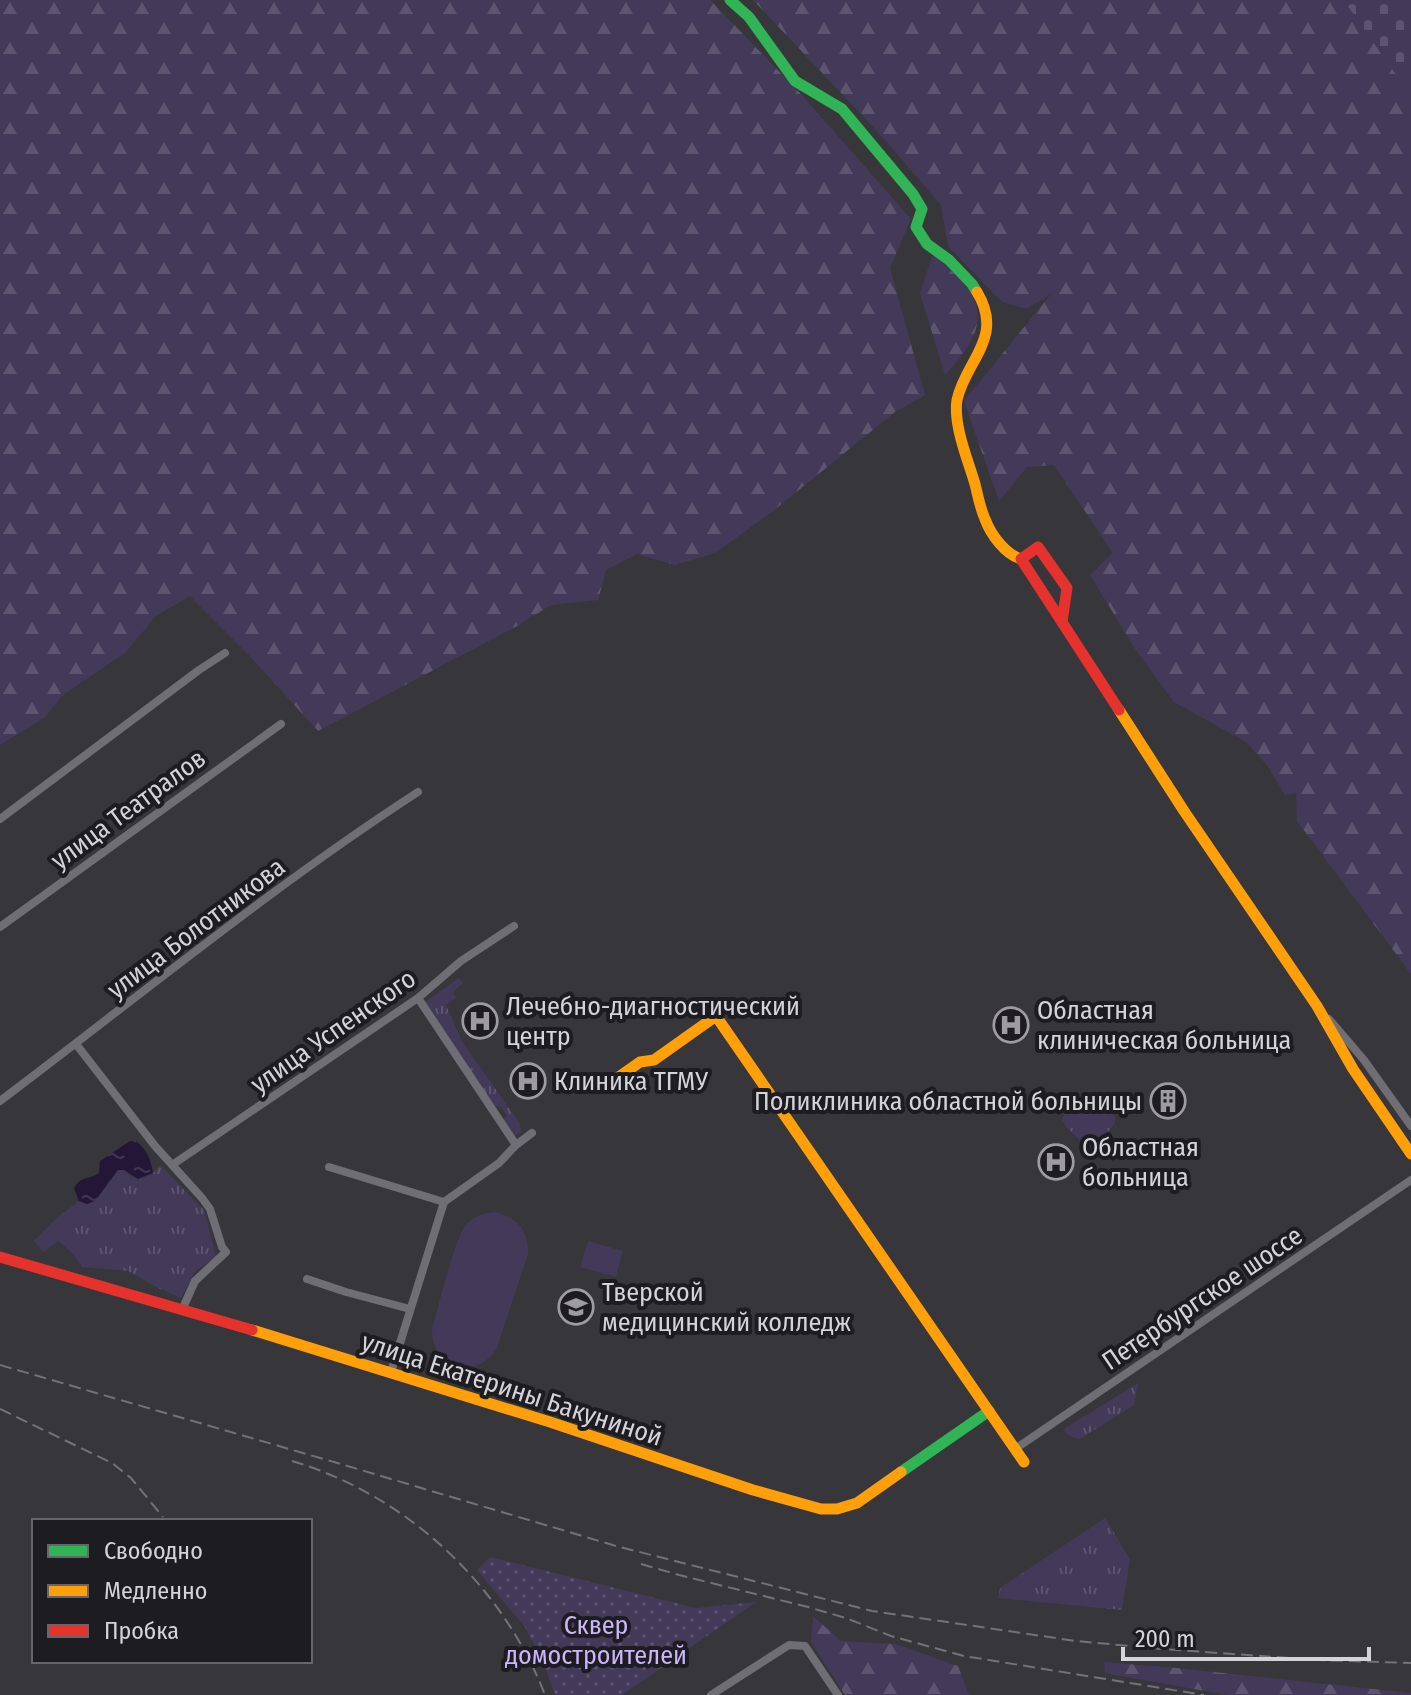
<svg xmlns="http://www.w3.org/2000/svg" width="1411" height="1695" font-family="'Fira Sans Condensed',sans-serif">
<defs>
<pattern id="grass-tufts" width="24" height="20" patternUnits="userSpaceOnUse" patternTransform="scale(2)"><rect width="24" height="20" fill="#433959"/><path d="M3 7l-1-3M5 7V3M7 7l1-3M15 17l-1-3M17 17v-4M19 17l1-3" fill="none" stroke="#5d5570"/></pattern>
<pattern id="forest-firs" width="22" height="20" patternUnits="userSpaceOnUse" patternTransform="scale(2)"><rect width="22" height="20" fill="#433959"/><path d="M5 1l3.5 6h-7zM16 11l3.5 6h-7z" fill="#5d5570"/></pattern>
<pattern id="cemetery-stones" width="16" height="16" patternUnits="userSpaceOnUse" patternTransform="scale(2)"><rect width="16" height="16" fill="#433959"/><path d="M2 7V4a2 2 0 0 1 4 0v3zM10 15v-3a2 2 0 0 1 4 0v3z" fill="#5d5570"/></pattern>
<pattern id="park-dots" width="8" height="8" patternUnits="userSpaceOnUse" patternTransform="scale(2)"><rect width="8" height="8" fill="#433959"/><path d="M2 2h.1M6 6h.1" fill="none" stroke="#5d5570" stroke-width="1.8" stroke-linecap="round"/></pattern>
<pattern id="water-ripples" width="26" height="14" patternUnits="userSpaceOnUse" patternTransform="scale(2)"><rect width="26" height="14" fill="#231637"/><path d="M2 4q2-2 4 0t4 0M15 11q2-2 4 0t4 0" fill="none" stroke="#423753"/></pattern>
</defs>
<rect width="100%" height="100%" fill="#37363b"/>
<!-- grass -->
<path fill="url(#grass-tufts)" d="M459 978 463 983 453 992 456 998 446 1005 462 1041 520 1124 521 1132 515 1136 502 1120 507 1116 500 1106 494 1107 425 1002Z
M1077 1101 1088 1102 1115 1116V1123L1095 1148C1083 1145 1069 1131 1062 1120L1066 1109Z
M160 1165 204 1210 216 1257 195 1271 181 1298 160 1289 128 1271 83 1267 70 1251 58 1241 43 1252 34 1241 58 1217 79 1201 87 1204 95 1201 118 1170H124L129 1175 138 1179 153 1173Z
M1138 1383 1134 1405 1080 1439C1073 1439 1067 1435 1064 1429Z
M1105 1518 1130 1559 1122 1610 998 1598 1000 1588Z"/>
<!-- forest -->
<path fill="url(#forest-firs)" d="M0 0H710L800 93 911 219 890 268 925 395 895 412 773 511 715 553 675 565 637 554 606 570 598 600 551 605 517 626 318 731 246 652 190 596 156 616 125 653 63 695 45 717 0 745Z
M753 0H1411V974L1297 821 1296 793 1285 795 1266 764 1246 742 1174 702 1135 649 1090 575 1113 553 1054 465 1027 467 999 501 964 401 1051 294 1026 309 1002 302 948 246 941 205 878 132Z
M933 254C942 263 969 285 973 296 987 328 966 352 945 375L920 293Z
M813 1616 841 1641 895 1644 958 1666 969 1695H845L811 1642Z
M1104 1662 1177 1668 1411 1693V1695H1227L1105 1673Z"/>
<!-- cemetery -->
<path fill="url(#cemetery-stones)" d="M1344 0H1411V96L1345 2Z"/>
<!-- park -->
<path fill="url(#park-dots)" d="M490 1557 696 1608 756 1602 622 1695H555L545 1667 525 1627 477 1570Z"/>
<!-- pitch -->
<path fill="#433959" d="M495 1212C517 1217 529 1231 528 1254L497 1348C476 1382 432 1370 432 1329 438 1309 455 1236 466 1225 474 1216 483 1213 495 1212Z
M588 1241 623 1251 616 1277 580 1267Z"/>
<!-- water -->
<path fill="url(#water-ripples)" d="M130 1141H136C147 1149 151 1160 153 1173L138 1179 124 1170H118L95 1201 87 1204 79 1201 74 1188C82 1175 89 1180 99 1173L100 1161Z"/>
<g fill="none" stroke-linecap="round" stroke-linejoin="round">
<!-- street -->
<path stroke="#6f6e75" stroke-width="8" d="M0 819 199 670 225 653
M0 927 281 724
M418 998 516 1145
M1329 1019 1364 1060 1411 1126
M76 1044 155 1146 202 1198 210 1209 222 1247 226 1252 195 1281 182 1310
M0 1101C138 997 273 886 418 792
M172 1165 418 998 461 961 514 926
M329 1167 444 1202
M307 1279 346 1292 410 1309
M391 1372 444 1202 499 1163 516 1145 532 1133
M1015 1449 1411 1180
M711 1695 789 1645 805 1646 838 1695"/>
<!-- fast -->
<path stroke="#30b455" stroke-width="11" d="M730 0 749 17 795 81 842 109 913 194 922 209 916 227 927 244 949 260 972 284 977 292
M901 1472 989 1411"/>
<!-- slow -->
<path stroke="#ff9f0a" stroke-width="11" d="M977 292C1005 338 965 361 957 400 953 425 968 460 975 484 978 496 980 508 985 519 991 535 1005 554 1021 559
M1119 710 1184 811 1317 1006 1353 1069 1411 1154
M607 1081H613L640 1062 654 1060 716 1016 1024 1462
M252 1330 550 1422 753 1490 821 1509H837L857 1503 901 1472"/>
<!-- jam -->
<path stroke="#e5322d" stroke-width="11" d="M1062 622 1067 588 1038 547 1021 559 1119 710
M0 1257 252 1330"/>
<!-- rail -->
<path stroke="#747278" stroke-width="2" stroke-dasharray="12 6" stroke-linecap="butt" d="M0 1365 334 1462 616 1546 872 1611 1076 1641 1162 1649 1318 1660 1411 1663
M0 1409 112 1463 131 1478 163 1517
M292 1461C406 1495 502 1584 545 1695
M641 1564 679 1575 808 1607 846 1618 891 1636 964 1656 1204 1695"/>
</g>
<!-- icons -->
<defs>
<symbol id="hospital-ring" viewBox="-11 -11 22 22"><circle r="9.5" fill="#1d1c21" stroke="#9e9ca2" stroke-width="1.5"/><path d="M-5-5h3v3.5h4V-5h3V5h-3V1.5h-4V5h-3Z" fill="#9e9ca2"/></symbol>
<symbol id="building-ring" viewBox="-11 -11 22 22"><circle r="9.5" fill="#1d1c21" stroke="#9e9ca2" stroke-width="1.5"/><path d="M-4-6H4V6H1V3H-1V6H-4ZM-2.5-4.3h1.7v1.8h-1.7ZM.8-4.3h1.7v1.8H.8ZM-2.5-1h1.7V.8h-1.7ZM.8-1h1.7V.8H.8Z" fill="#9e9ca2"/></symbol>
<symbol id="university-ring" viewBox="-11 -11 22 22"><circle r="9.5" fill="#1d1c21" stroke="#9e9ca2" stroke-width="1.5"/><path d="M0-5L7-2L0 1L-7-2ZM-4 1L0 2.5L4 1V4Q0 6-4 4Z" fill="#9e9ca2"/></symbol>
</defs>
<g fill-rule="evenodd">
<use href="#hospital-ring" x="460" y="1001" width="40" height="40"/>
<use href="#hospital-ring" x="991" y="1005" width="40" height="40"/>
<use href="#hospital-ring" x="508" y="1061" width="40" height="40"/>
<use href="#building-ring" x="1148" y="1081" width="40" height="40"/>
<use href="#hospital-ring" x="1036" y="1142" width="40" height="40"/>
<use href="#university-ring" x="556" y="1287" width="40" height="40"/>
</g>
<g text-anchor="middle" stroke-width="8" stroke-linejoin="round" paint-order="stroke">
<!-- street labels -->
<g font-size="26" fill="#d5d3da" stroke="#1d1c21">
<text transform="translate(128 809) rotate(-36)" y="9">улица Театралов</text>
<text transform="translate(196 928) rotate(-37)" y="9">улица Болотникова</text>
<text transform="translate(333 1031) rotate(-35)" y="9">улица Успенского</text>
<text transform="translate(1202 1298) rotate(-34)" y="9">Петербургское шоссе</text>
<text transform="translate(512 1389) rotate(18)" y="9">улица Екатерины Бакуниной</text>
</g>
<!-- poi labels -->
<g font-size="26" fill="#d5d3da" stroke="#1d1c21" text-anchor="start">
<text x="506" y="1015">Лечебно-диагностический<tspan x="506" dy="30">центр</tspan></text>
<text x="1037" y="1019">Областная<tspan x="1037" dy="30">клиническая больница</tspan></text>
<text x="554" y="1090">Клиника ТГМУ</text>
<text x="1142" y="1110" text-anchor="end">Поликлиника областной больницы</text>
<text x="1082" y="1156">Областная<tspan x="1082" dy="30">больница</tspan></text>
<text x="602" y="1301">Тверской<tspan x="602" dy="30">медицинский колледж</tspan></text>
</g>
<!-- park labels -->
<g font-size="26" fill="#cbb6fc" stroke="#1d1c21">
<text x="596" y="1634">Сквер<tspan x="596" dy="30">домостроителей</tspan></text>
</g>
</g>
<!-- legend -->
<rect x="32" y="1519" width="280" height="144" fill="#1d1c21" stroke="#67656b" stroke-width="2"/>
<rect x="48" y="1545" width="40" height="12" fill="#30b455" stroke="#67656b" stroke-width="2"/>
<text x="104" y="1559" font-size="24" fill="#d5d3da">Свободно</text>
<rect x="48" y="1585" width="40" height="12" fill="#ff9f0a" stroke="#67656b" stroke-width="2"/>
<text x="104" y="1599" font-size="24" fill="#d5d3da">Медленно</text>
<rect x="48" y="1625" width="40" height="12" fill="#e5322d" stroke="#67656b" stroke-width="2"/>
<text x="104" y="1639" font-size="24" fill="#d5d3da">Пробка</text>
<!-- scale -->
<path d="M1123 1647v12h246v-12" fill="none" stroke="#d5d3da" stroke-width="4"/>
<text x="1135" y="1647" font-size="24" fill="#d5d3da" stroke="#1d1c21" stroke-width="6" paint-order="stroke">200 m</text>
</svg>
